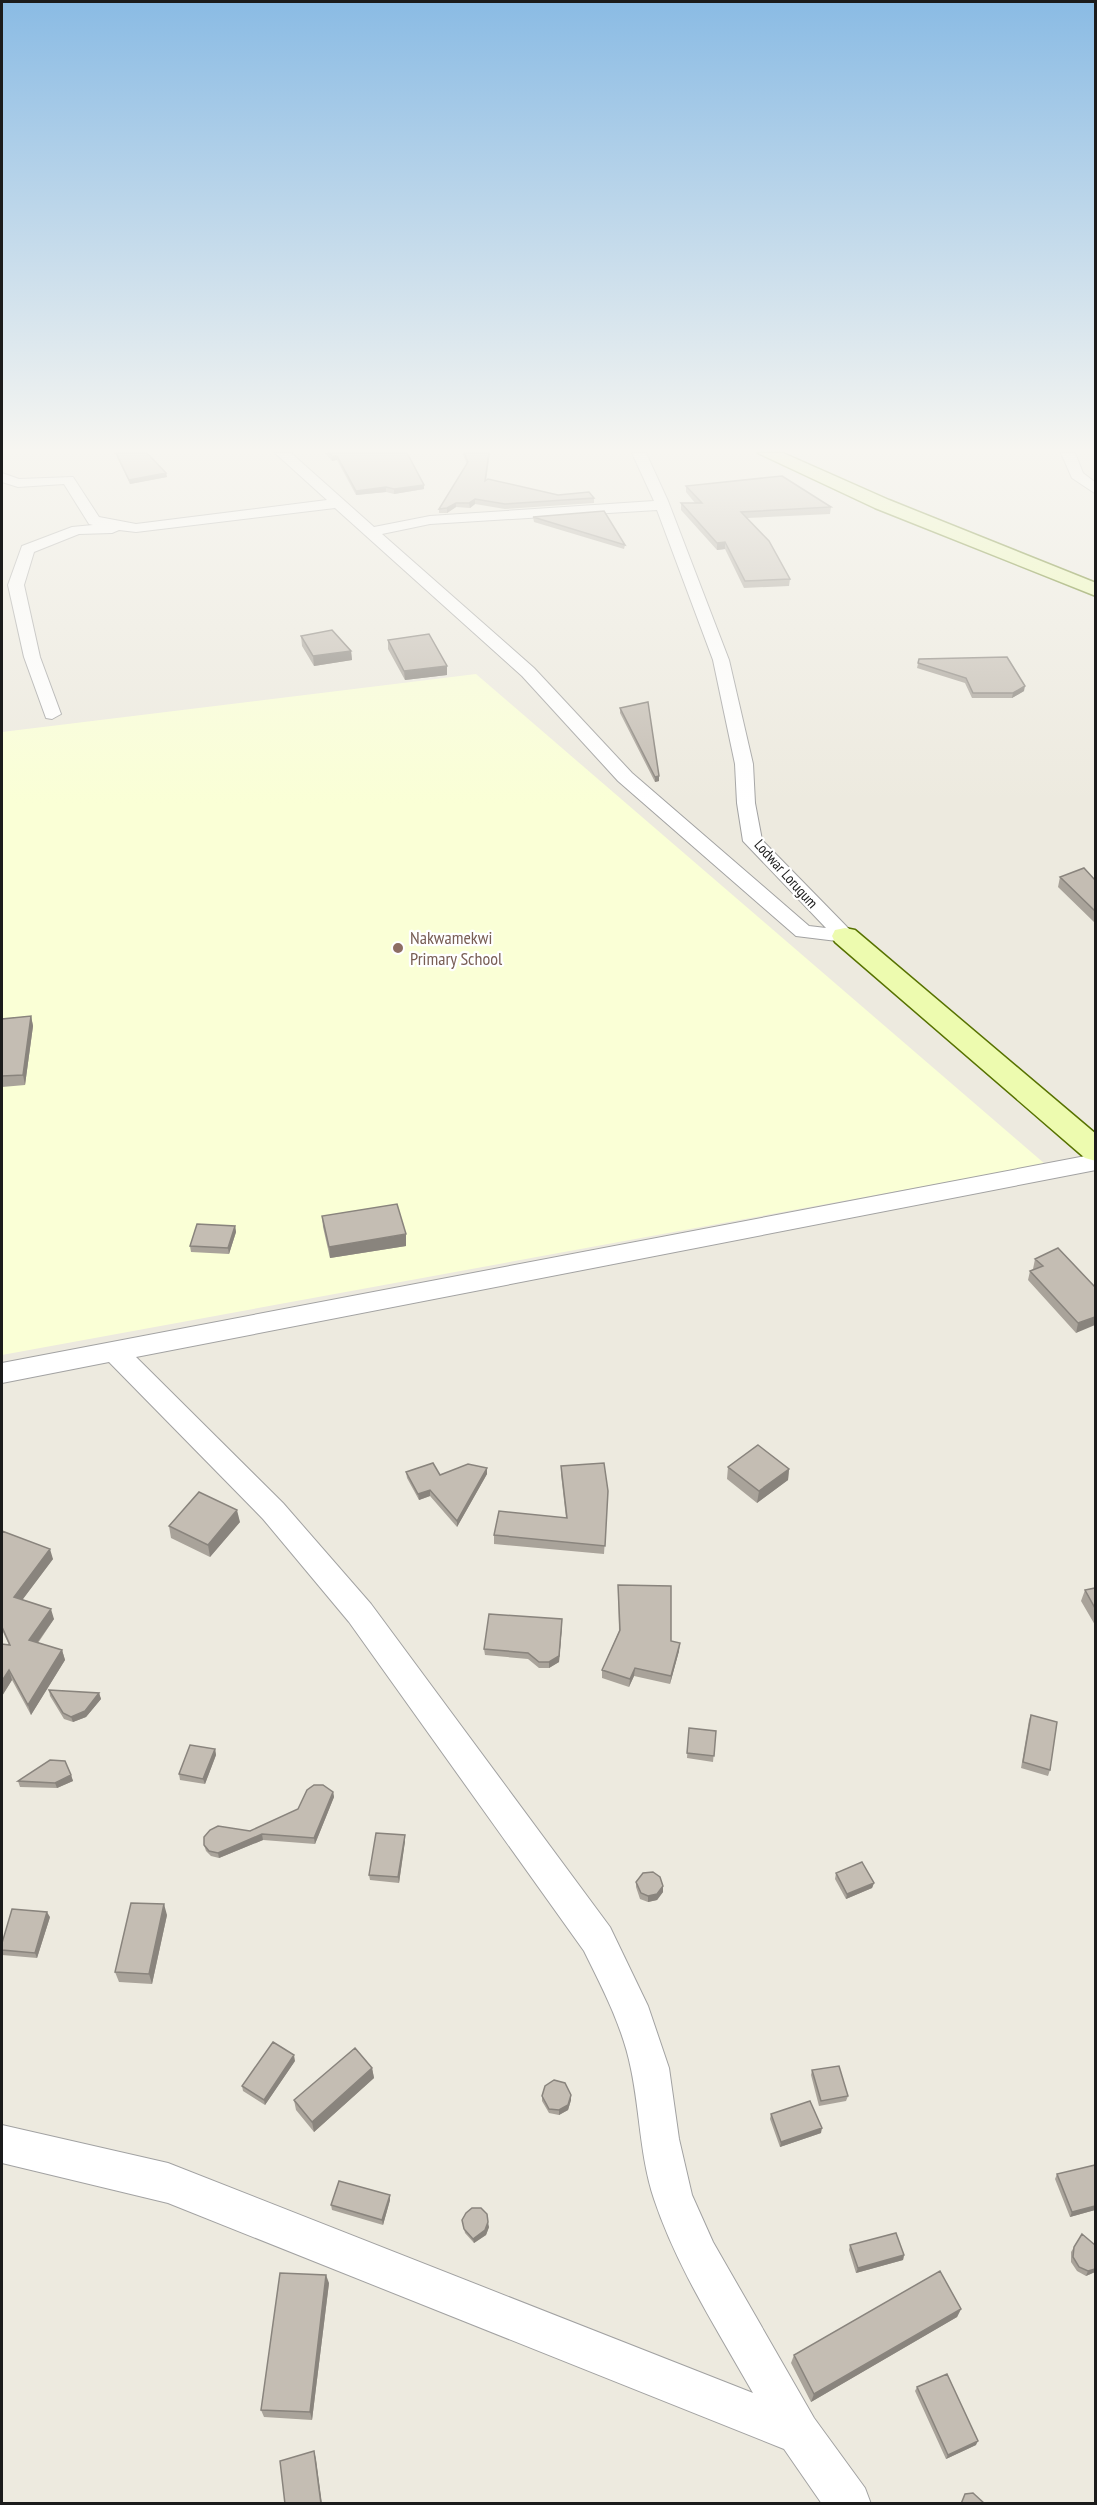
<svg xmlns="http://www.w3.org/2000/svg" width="1097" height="2505" font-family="'PT Sans Narrow',sans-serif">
<rect width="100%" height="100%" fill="#edeadf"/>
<!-- education -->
<path fill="#faffd6" d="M476 674 1045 1164 2 1355V732Z"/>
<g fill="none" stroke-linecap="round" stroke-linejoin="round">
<defs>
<path id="street" d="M275 453H291L374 527 430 516 654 501 632 453H646L668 501 729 660 753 764 755 803 762 840 852 932 855 936 852 940 845 942 796 936 618 781 522 676 335 508 136 532 119 530 112 533 79 534 34 552 24 585 40 657 61 714 52 719 46 718 24 657 8 585 22 546 72 527 93 525 89 524 64 484 18 487 2 482V473L19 479 73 477 99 517 136 524 327 500ZM657 510 713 660 735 764 737 803 743 841 826 928 809 926 632 773 534 668 382 534 430 524Z
M1061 453H1075L1083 473 1096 483V494L1072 478Z
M1096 1154V1170L136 1357 283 1503 371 1604 610 1927 648 2006 669 2068 679 2139 692 2195 713 2242 814 2418 865 2488 871 2504H822L784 2449 168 2203 2 2163V2125L168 2163 753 2393C718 2331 677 2268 654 2199 640 2157 640 2112 631 2069 623 2028 603 1989 584 1951L349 1622 263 1519 109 1362 2 1383V1363Z"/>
<path id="secondary" d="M758 453H783L889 500 1096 583V596L875 508Z
M845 928 855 930 1096 1134V1161L1085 1158 835 942 832 936 835 930Z"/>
</defs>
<!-- street casing -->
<use href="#street" stroke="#a2a2a2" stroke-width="2"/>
<!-- secondary casing -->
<use href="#secondary" stroke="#577201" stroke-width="3"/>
<!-- street -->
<use href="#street" fill="#fff" fill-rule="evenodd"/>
<!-- secondary -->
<use href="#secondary" fill="#edfbaf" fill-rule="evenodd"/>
</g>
<!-- wall -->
<path fill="#a9a39a" d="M113 453H147L166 473 167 477 130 484 116 455Z
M325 453H407L424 485V489L394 494 386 492 356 495 337 460 332 461Z
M462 453H490L486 481 558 495 594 498V503L505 509 475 504 470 508 456 507 447 513H439V509L467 464Z
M686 486 831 507 830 514 747 518 790 579 789 586 744 588 725 549 717 550 681 510V503H695L686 492Z
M533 517 625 545 624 549 534 522Z
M301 636 351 651 352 660 314 666 302 646Z
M388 640 447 666V675L405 680 388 649Z
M919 659 1024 691 1012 698H972L965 683 917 668Z
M620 708 659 776V781L655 782 620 713Z
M1060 877 1095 880V923L1058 887Z
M31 1016 33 1026 25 1085 2 1087V1019Z
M322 1216 406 1246 330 1258 323 1227Z
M235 1226 236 1232 229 1254 191 1252 190 1246Z
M1035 1259 1095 1287 1076 1333 1028 1280 1030 1271 1033 1269Z
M561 1466 608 1491 604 1554 494 1544V1535L566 1518 561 1474Z
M728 1467 789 1469 788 1480 757 1503 727 1479Z
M487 1468V1474L457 1527 430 1496 419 1500 407 1478 406 1472 440 1475Z
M240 1522 210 1557 171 1538 169 1526Z
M2 1531 53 1559 22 1600 54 1619 38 1643 62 1650 65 1660 31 1715 12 1680 2 1696 9 1645 2 1630Z
M618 1585 671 1641 679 1651 670 1684 634 1676 629 1687 602 1678V1670L619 1631Z
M1095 1588V1625L1081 1601 1085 1590Z
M562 1625 559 1662 549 1668H539L528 1659 485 1655 484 1649Z
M49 1690 99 1693 101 1699 86 1717 73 1722 64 1719 50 1696Z
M1031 1715 1050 1770 1048 1776 1021 1768 1029 1720Z
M689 1728 716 1731 713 1762 687 1758Z
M215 1749 216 1755 205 1784 180 1780 179 1774Z
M71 1775 73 1781 57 1788 20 1787 18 1781Z
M333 1792 334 1797 315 1844 263 1840 219 1858 211 1856 206 1851 204 1845 250 1831 298 1809Z
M405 1835V1841L399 1883 370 1880 369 1875Z
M836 1873 874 1883 872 1888 846 1899 835 1879Z
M636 1882 663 1892 657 1900 648 1902 640 1899 636 1887Z
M167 1915 152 1984 119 1982 115 1972Z
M50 1917 37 1958 2 1955V1943Z
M295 2061 265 2105 243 2091 242 2086Z
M372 2068 374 2078 314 2132 296 2110 294 2100Z
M812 2070 848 2096 846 2101 819 2106 811 2075Z
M571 2095V2100L568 2110 559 2115 549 2113 542 2101V2096Z
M771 2114 821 2133 780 2147 770 2119Z
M1057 2174 1095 2210 1070 2217 1055 2179Z
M390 2195V2200L383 2225 332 2210 331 2205Z
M462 2220 489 2227 486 2235 474 2243 465 2233Z
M850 2245 904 2255 903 2260 856 2273 849 2250Z
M1095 2245V2272L1086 2276 1077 2271 1071 2262V2252L1074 2247Z
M329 2283 312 2420 264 2417 261 2410Z
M961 2309 957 2317 811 2402 791 2363 794 2355Z
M917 2387 976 2445 946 2459 915 2391Z"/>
<!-- shaded-wall -->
<path fill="#89847d" d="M332 456H337V460L332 461Z
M166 473 167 477 130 484 129 480Z
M424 485V489L394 494V489Z
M386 487V492L356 495V491Z
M475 499V504L470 508 469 503Z
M456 503V507L447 513V508Z
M725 542V549L717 550V543Z
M351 651 352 660 314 666 313 656Z
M447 666V675L405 680 404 671Z
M1025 686 1024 691 1012 698 1013 693Z
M659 776V781L655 782V777Z
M31 1016 33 1026 25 1085 23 1075Z
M235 1226 236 1232 229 1254 228 1248Z
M406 1234V1246L330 1258 329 1247Z
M1095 1317V1325L1076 1333 1078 1323Z
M487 1468V1474L457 1527V1521Z
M789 1469 788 1480 757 1503 759 1491Z
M430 1490V1496L419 1500 418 1494Z
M237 1510 240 1522 210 1557 208 1545Z
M50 1549 53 1559 17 1607 14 1597Z
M51 1609 54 1619 32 1650 29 1640Z
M562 1625 559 1662 549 1668V1662Z
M680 1643 679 1651 670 1684 671 1676Z
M62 1650 65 1660 31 1715 28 1705Z
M635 1668 634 1676 629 1687 630 1679Z
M9 1670 12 1680 2 1696V1681Z
M99 1693 101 1699 86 1717 73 1722 71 1717Z
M215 1749 216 1755 205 1784 203 1779Z
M71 1775 73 1781 57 1788 55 1783Z
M333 1792 334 1797 315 1844 314 1838Z
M262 1834 263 1840 219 1858 218 1853Z
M405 1835V1841L399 1883 398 1877Z
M874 1883 872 1888 846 1899 847 1894Z
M663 1886V1892L657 1900 648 1902V1896Z
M164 1904 167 1915 152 1984 149 1974Z
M47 1912 50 1917 37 1958 35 1953Z
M294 2055 295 2061 265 2105 264 2100Z
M372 2068 374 2078 314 2132 312 2122Z
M571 2095V2100L568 2110 559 2115V2110Z
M822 2128 821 2133 780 2147 781 2142Z
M390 2195V2200L383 2225 382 2220Z
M1095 2206V2210L1070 2217 1072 2212Z
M488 2222 489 2227 486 2235 474 2243 473 2239Z
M904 2255 903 2260 856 2273 858 2268Z
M1095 2269V2272L1086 2276 1088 2271Z
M326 2275 329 2283 312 2420 310 2412Z
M961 2309 957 2317 811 2402 814 2394Z
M978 2441 976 2445 946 2459 948 2455Z
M314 2451 316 2459 322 2504H321Z"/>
<!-- building -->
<path fill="#c4bdb3" stroke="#89847d" stroke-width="1.5" d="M116 453H147L166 473 129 480Z
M329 453H407L424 485 394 489 386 487 356 491 337 456H332Z
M464 453H489L485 481 488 479 558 495 589 492 594 498 505 504 475 499 469 503H456L447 508 439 509 468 462Z
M782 476 831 507 741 512 769 541 790 579 745 581 725 542 717 543 681 503H702L686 486Z
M604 511 625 545 533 517Z
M332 630 351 651 313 656 301 636Z
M429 634 447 666 404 671 388 640Z
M1007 657 1025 686 1013 693H973L966 678 918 663 919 659Z
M648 702 659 776 655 777 620 708Z
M1084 868 1095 880V911L1060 877Z
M31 1016 23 1075 2 1076V1019Z
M397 1204 406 1234 329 1247 322 1216Z
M197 1224 235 1226 228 1248 190 1246Z
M1058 1248 1095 1287V1317L1078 1323 1030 1271 1043 1266 1035 1259Z
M758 1445 789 1469 759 1491 728 1467Z
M433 1463 440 1475 468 1464 487 1468 457 1521 430 1490 418 1494 406 1472Z
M604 1463 608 1491 605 1546 494 1535 499 1511 567 1518 561 1466Z
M199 1492 237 1510 208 1545 169 1526Z
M2 1531 50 1549 14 1597 51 1609 29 1640 62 1650 28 1705 9 1670 2 1681V1644L10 1645 2 1627Z
M618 1585 671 1586V1641L680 1643 671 1676 635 1668 630 1679 602 1670 620 1630Z
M1095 1588V1608L1085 1590Z
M489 1614 562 1619 559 1656 549 1662H539L528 1653 484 1649Z
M49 1690 99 1693 85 1711 71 1717 63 1713Z
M1031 1715 1057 1722 1050 1770 1023 1762Z
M689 1728 716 1731 714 1756 687 1753Z
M190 1745 215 1749 203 1779 179 1774Z
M50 1760 65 1761 71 1775 55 1783 18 1781Z
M314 1785H323L333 1792 314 1838 262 1834 218 1853 209 1851 204 1845V1837L210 1830 218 1826 250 1831 298 1809 307 1790Z
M376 1833 405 1835 398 1877 369 1875Z
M862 1862 874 1883 847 1894 836 1873Z
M653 1872 660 1877 663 1886 657 1894 648 1896 641 1893 636 1882 643 1873Z
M131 1903 164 1904 149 1974 115 1972Z
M12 1909 47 1912 35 1953 2 1950V1943Z
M273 2042 294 2055 264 2100 242 2086Z
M355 2048 372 2068 312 2122 294 2100Z
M839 2066 848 2096 821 2101 812 2070Z
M554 2080 565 2083 571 2095 568 2105 559 2110 549 2109 542 2096 545 2086Z
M810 2101 822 2128 781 2142 771 2114Z
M1095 2165V2206L1072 2212 1057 2174Z
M339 2181 390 2195 382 2220 331 2205Z
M472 2208H481L487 2214 488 2222 485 2230 473 2239 464 2229 462 2220 466 2213Z
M896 2233 904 2255 858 2268 850 2245Z
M1082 2234 1095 2245V2269L1088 2271 1079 2267 1073 2257 1074 2247Z
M940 2271 961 2309 814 2394 794 2355Z
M280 2273 326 2275 310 2412 261 2410Z
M947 2374 978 2441 948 2455 917 2387Z
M314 2451 321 2504H285L280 2461Z
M973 2493 985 2504H961L965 2494Z"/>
<!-- sky -->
<linearGradient id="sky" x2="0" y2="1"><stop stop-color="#8abbe4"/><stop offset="0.56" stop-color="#f7f6f1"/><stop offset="1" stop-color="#f7f6f1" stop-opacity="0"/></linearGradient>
<rect width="1097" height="804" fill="url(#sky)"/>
<!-- markers -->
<circle fill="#8d6e63" stroke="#fff" stroke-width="2" cx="398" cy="948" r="6"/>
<g text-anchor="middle" stroke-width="4.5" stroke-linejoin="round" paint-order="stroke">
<!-- far-street labels -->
<g font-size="15" fill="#1b1b1b" stroke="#fff">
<text transform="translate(786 874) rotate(48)" y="5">Lodwar Lorugum</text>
</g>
<!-- education labels -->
<g font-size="18" fill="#785e54" stroke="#fff" text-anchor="start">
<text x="410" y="944">Nakwamekwi<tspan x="410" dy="21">Primary School</tspan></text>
</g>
</g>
<!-- border -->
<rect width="1097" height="2505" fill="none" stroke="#1b1b1b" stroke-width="6"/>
</svg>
